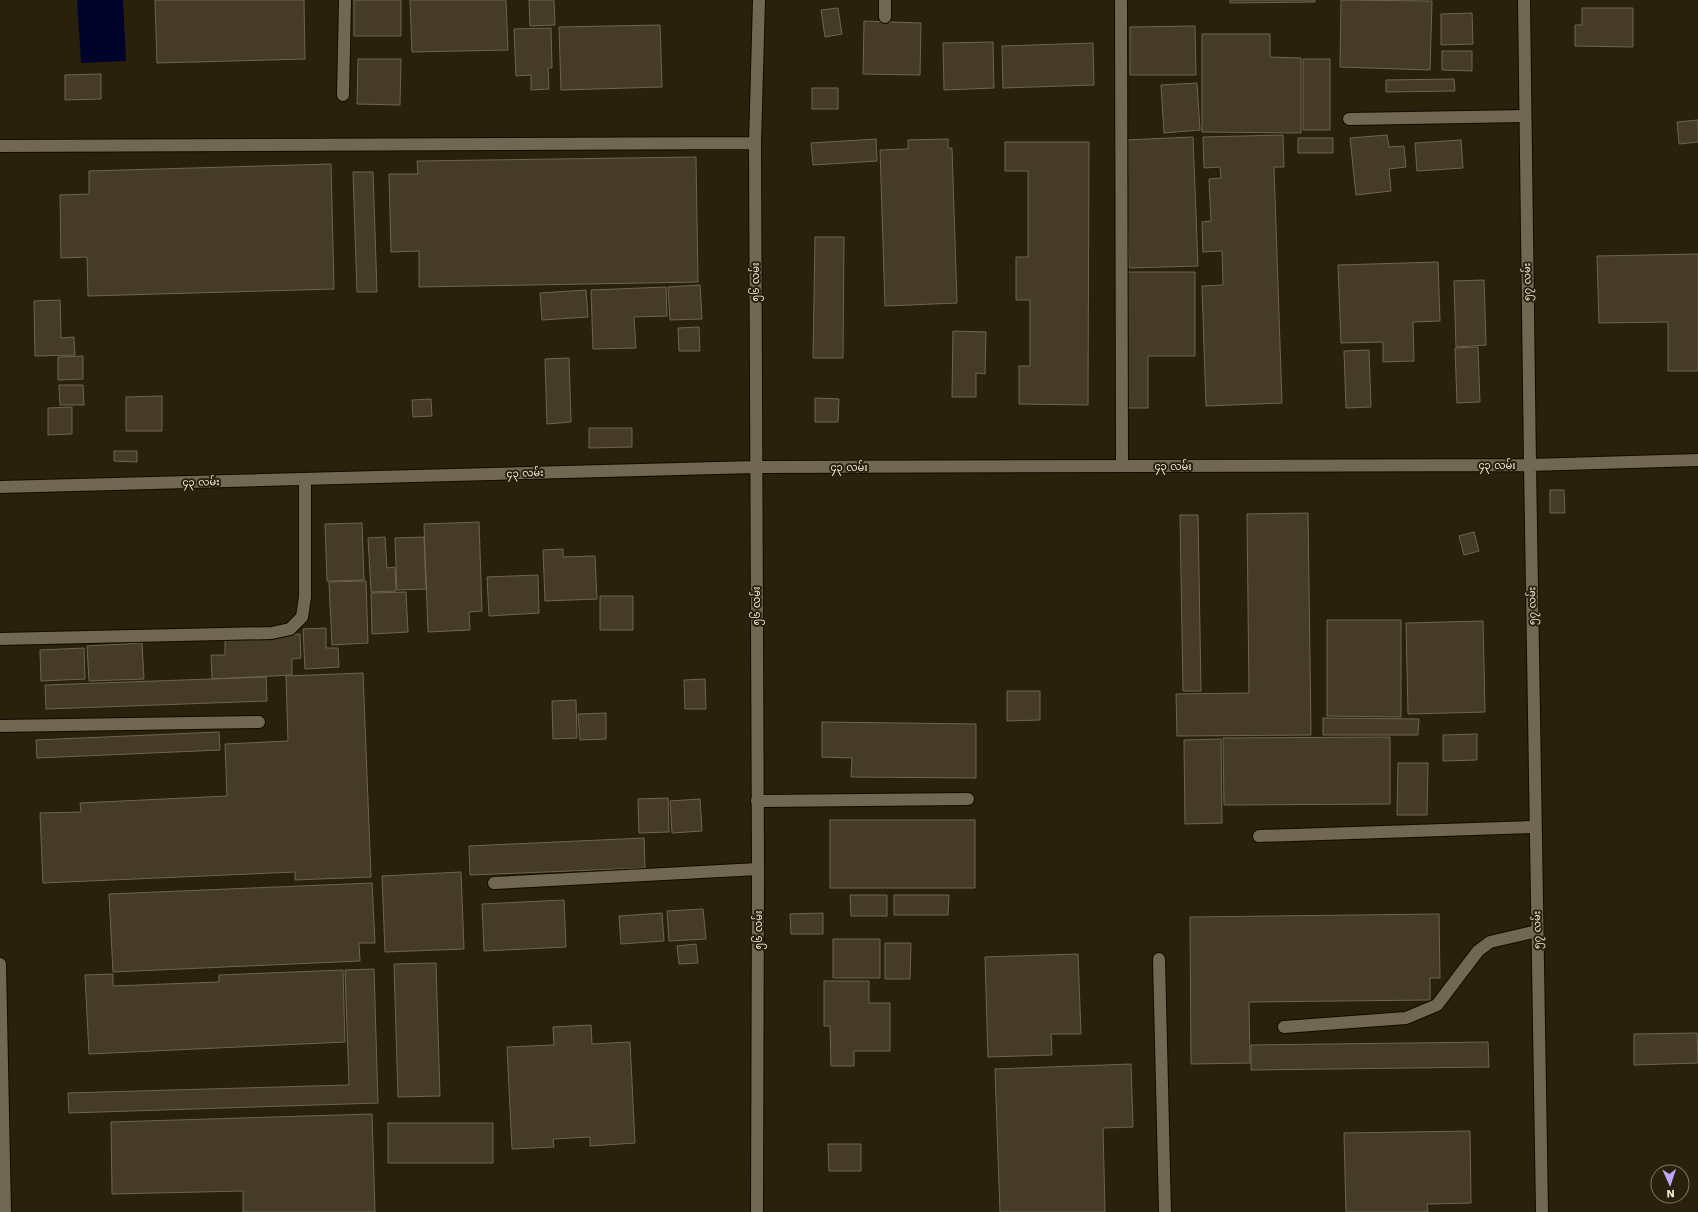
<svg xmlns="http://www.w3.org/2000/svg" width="1698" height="1212" font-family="'Work Sans','Noto Sans Myanmar',sans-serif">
<rect width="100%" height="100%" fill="#2a210d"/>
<path fill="#00042a" d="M 77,0 L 123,0 L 126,61 L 81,63 Z"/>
<path fill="#453b27" stroke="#6f644e" d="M 155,0 L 304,0 L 305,59 L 157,63 Z
M 354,0 L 401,0 L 401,36 L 354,36 Z
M 410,0 L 506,0 L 508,50 L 412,52 Z
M 529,0 L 554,0 L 555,25 L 530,26 Z
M 1230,0 L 1315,0 L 1315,2 L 1230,3 Z
M 1341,0 L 1432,1 L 1430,70 L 1340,67 Z
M 838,8 L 842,34 L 825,37 L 821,10 Z
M 1582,8 L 1633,8 L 1633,47 L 1575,46 L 1575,25 L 1582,25 Z
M 1472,13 L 1473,44 L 1441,45 L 1441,14 Z
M 864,21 L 921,23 L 920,75 L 863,74 Z
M 660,25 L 662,87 L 561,90 L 559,27 Z
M 1195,26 L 1196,75 L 1130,75 L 1130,27 Z
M 551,28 L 552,68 L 548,68 L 549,89 L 531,90 L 531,75 L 516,76 L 514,29 Z
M 1202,34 L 1270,34 L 1270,57 L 1301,58 L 1301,133 L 1202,132 Z
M 993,42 L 994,88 L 944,90 L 943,43 Z
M 1093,43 L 1094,85 L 1003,88 L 1002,46 Z
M 1442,51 L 1472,51 L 1472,71 L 1442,70 Z
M 358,59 L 401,59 L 400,105 L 357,104 Z
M 1303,59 L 1330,59 L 1330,130 L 1303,130 Z
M 101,74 L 101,99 L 65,100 L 65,75 Z
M 1454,79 L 1455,91 L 1386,92 L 1386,80 Z
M 1197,83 L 1200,130 L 1164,133 L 1161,85 Z
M 812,88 L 838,88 L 838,109 L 812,109 Z
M 1698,120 L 1698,142 L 1679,144 L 1677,122 Z
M 1283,135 L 1284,167 L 1274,167 L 1282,403 L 1206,406 L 1202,286 L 1223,285 L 1222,251 L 1203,252 L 1202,222 L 1211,221 L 1209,179 L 1221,178 L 1220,167 L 1204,168 L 1203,137 Z
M 1387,135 L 1389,147 L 1404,146 L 1406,167 L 1389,169 L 1391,191 L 1356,195 L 1350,138 Z
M 1193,137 L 1198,266 L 1129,268 L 1125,140 Z
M 1298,138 L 1333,138 L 1333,153 L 1298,153 Z
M 876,139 L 877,161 L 813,165 L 811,143 Z
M 948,139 L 948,148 L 952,148 L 957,303 L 885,306 L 880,150 L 908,149 L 908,140 Z
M 1461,140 L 1463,168 L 1417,171 L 1415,143 Z
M 1005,142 L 1089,142 L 1088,405 L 1019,404 L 1019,366 L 1030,366 L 1030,300 L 1016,300 L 1016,257 L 1028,257 L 1028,171 L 1005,171 Z
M 696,157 L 698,282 L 419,287 L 419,251 L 391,252 L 389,174 L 418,174 L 417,161 Z
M 331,164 L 334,289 L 88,296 L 87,257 L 61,258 L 60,195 L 89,194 L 89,171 Z
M 353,172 L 373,172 L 377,292 L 357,292 Z
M 815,237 L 844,237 L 843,358 L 813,358 Z
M 1698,254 L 1698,371 L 1668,371 L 1668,322 L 1599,323 L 1597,256 Z
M 1438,262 L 1440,321 L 1413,322 L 1414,361 L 1383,362 L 1383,342 L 1341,343 L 1338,265 Z
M 1125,272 L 1195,272 L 1195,356 L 1148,356 L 1148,408 L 1125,408 Z
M 1484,280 L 1486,345 L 1456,347 L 1454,281 Z
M 700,285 L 702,319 L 670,320 L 668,287 Z
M 666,287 L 667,316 L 634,317 L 636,348 L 593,349 L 591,290 Z
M 586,290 L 588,317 L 542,320 L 540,293 Z
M 60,300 L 61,338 L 74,337 L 75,355 L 35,356 L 34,301 Z
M 699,327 L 700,351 L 679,351 L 678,328 Z
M 953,331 L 986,332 L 985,374 L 976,373 L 976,397 L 952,397 Z
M 1478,347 L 1480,402 L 1457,403 L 1455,348 Z
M 1369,350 L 1371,407 L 1346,408 L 1344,351 Z
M 83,356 L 83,379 L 58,380 L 58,357 Z
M 569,358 L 571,422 L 547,424 L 545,359 Z
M 59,385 L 83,385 L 84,405 L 60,405 Z
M 162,396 L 162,431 L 126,431 L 126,397 Z
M 815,398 L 839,399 L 838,422 L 815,422 Z
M 431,399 L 432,416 L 413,417 L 412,400 Z
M 72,407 L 72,434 L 48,435 L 48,408 Z
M 589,428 L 632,428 L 632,447 L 589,448 Z
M 114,451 L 137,451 L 137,462 L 114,461 Z
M 1550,490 L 1564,490 L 1565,513 L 1550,513 Z
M 1308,513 L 1311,735 L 1177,736 L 1176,694 L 1249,693 L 1247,514 Z
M 1180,515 L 1198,515 L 1201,691 L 1183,691 Z
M 479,522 L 482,611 L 469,612 L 470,630 L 428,632 L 424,524 Z
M 362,523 L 364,580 L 327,581 L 325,524 Z
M 1474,532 L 1479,551 L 1464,555 L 1459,536 Z
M 385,537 L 387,568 L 395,567 L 396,591 L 371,592 L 368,538 Z
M 424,537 L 426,589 L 397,590 L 395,538 Z
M 563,549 L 563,557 L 595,556 L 597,599 L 545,601 L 543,550 Z
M 538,575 L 539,613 L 489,616 L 487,577 Z
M 366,581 L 368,643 L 332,645 L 329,582 Z
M 406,592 L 408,632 L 372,634 L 371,593 Z
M 600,596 L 633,596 L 633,630 L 600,630 Z
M 1327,620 L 1401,620 L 1401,717 L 1327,716 Z
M 1483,621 L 1485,712 L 1408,714 L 1406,623 Z
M 326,628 L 326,648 L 338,648 L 339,667 L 305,669 L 303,629 Z
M 300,634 L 301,658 L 292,659 L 292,675 L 212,679 L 211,655 L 225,655 L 225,636 Z
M 142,643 L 144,679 L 89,681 L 87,646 Z
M 84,648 L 85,679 L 41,681 L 40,650 Z
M 363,673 L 371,877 L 295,880 L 295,872 L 43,883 L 40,813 L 81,812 L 80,803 L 227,796 L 225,744 L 288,741 L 286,676 Z
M 266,677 L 267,701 L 46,709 L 45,685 Z
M 705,679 L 706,709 L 685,709 L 684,680 Z
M 1007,691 L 1040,691 L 1040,720 L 1007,721 Z
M 576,700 L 577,738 L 553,739 L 552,701 Z
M 606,713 L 606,739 L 580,740 L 578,714 Z
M 1323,718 L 1419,719 L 1418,735 L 1323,735 Z
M 822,722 L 976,724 L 976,778 L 851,777 L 852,758 L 822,757 Z
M 219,732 L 220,750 L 37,758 L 36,740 Z
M 1477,734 L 1477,760 L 1443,761 L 1443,735 Z
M 1390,737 L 1390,804 L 1224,805 L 1223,738 Z
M 1221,739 L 1222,823 L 1185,824 L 1184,740 Z
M 1398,763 L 1428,763 L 1427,815 L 1397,815 Z
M 668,798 L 669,832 L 639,833 L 638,799 Z
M 700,799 L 702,831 L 672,833 L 670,801 Z
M 830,820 L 975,820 L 975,888 L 830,888 Z
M 644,838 L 645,868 L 470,875 L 469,846 Z
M 461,872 L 464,949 L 385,952 L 382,876 Z
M 372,883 L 375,943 L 359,943 L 360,961 L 113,972 L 109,894 Z
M 850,895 L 887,895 L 887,916 L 851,916 Z
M 894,895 L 949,895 L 948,915 L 894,915 Z
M 564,900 L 566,947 L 484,951 L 482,904 Z
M 703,909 L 706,939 L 669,941 L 667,911 Z
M 662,913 L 664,941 L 621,944 L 619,916 Z
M 823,913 L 823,934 L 791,934 L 790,914 Z
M 1439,914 L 1440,978 L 1430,978 L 1430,1000 L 1249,1002 L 1250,1063 L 1191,1064 L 1190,917 Z
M 833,939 L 880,939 L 880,978 L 833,978 Z
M 885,943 L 911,943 L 910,979 L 885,979 Z
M 696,944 L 698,963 L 679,964 L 677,946 Z
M 1078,954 L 1081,1034 L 1051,1034 L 1052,1055 L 988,1057 L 985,957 Z
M 436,963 L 440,1096 L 398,1097 L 394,964 Z
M 374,969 L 378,1103 L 69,1113 L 68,1093 L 349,1085 L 345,970 Z
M 343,970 L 345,1042 L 89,1054 L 85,975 L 113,974 L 113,986 L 219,982 L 219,975 Z
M 824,981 L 869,981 L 869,1003 L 890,1003 L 890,1051 L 854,1051 L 854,1066 L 831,1066 L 830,1026 L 824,1026 Z
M 591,1025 L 592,1044 L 630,1042 L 635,1143 L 590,1146 L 590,1137 L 553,1139 L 554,1147 L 512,1149 L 507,1047 L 554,1045 L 553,1027 Z
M 1697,1033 L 1698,1063 L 1634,1065 L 1634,1034 Z
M 1488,1042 L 1489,1067 L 1251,1070 L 1251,1045 Z
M 1131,1064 L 1133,1127 L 1103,1128 L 1105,1212 L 1000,1212 L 995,1069 Z
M 372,1114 L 375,1212 L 243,1212 L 243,1191 L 112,1194 L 111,1122 Z
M 388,1123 L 493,1123 L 493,1163 L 388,1163 Z
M 1470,1131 L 1471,1203 L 1427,1204 L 1428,1212 L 1346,1212 L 1344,1133 Z
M 828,1144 L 861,1144 L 861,1171 L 829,1171 Z"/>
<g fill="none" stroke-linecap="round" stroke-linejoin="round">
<g stroke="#120a00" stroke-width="14">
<path id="lane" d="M 1121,0 L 1122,466
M 885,17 L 885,0
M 343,95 L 345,0
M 1349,119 L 1525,116
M 0,639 L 272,633 L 290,629 L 302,617 L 305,597 L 305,479
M 0,726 L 259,722
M 757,801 L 968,799
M 1259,836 L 1535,827
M 494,883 L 758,869
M 1159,959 L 1165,1212
M 1284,1027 L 1406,1018 L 1437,1005 L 1478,951 L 1490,942 L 1537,931"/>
</g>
<g stroke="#120a00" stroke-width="14">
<path id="street" d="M 1524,0 L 1530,465 L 1542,1212
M 0,146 L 755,143
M 0,487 L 755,467 L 1530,465 L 1698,460
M 757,1212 L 758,869 L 755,143 L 759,0"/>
</g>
<g stroke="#120a00" stroke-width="14">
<path id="secondary" d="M 0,964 L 5,1212"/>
</g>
<use href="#lane" stroke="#726752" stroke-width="12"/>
<use href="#street" stroke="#726752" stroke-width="12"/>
<use href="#secondary" stroke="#726752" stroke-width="12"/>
</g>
<g text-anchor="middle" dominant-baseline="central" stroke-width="4" stroke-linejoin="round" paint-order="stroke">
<g font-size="10" fill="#f4eee1" stroke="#2a210d">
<text transform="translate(755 282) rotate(-90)">၅၆ လမ်း</text>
<text transform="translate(1527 282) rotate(-91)">၅၇ လမ်း</text>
<text x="1497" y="465">၄၃ လမ်း</text>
<text x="1173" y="466">၄၃ လမ်း</text>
<text x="849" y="467">၄၃ လမ်း</text>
<text transform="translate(525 473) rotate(-2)">၄၃ လမ်း</text>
<text transform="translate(201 482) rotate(-1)">၄၃ လမ်း</text>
<text transform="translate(756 606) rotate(-90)">၅၆ လမ်း</text>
<text transform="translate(1532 606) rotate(-91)">၅၇ လမ်း</text>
<text transform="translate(758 930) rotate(-90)">၅၆ လမ်း</text>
<text transform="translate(1537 930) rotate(-91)">၅၇ လမ်း</text>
</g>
</g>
<g transform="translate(1670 1184) rotate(177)"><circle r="19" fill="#2a210d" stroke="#7b7362"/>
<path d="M0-3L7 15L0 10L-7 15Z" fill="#bda9f5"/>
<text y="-6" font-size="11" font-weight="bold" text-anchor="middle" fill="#f4eee1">N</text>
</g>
</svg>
